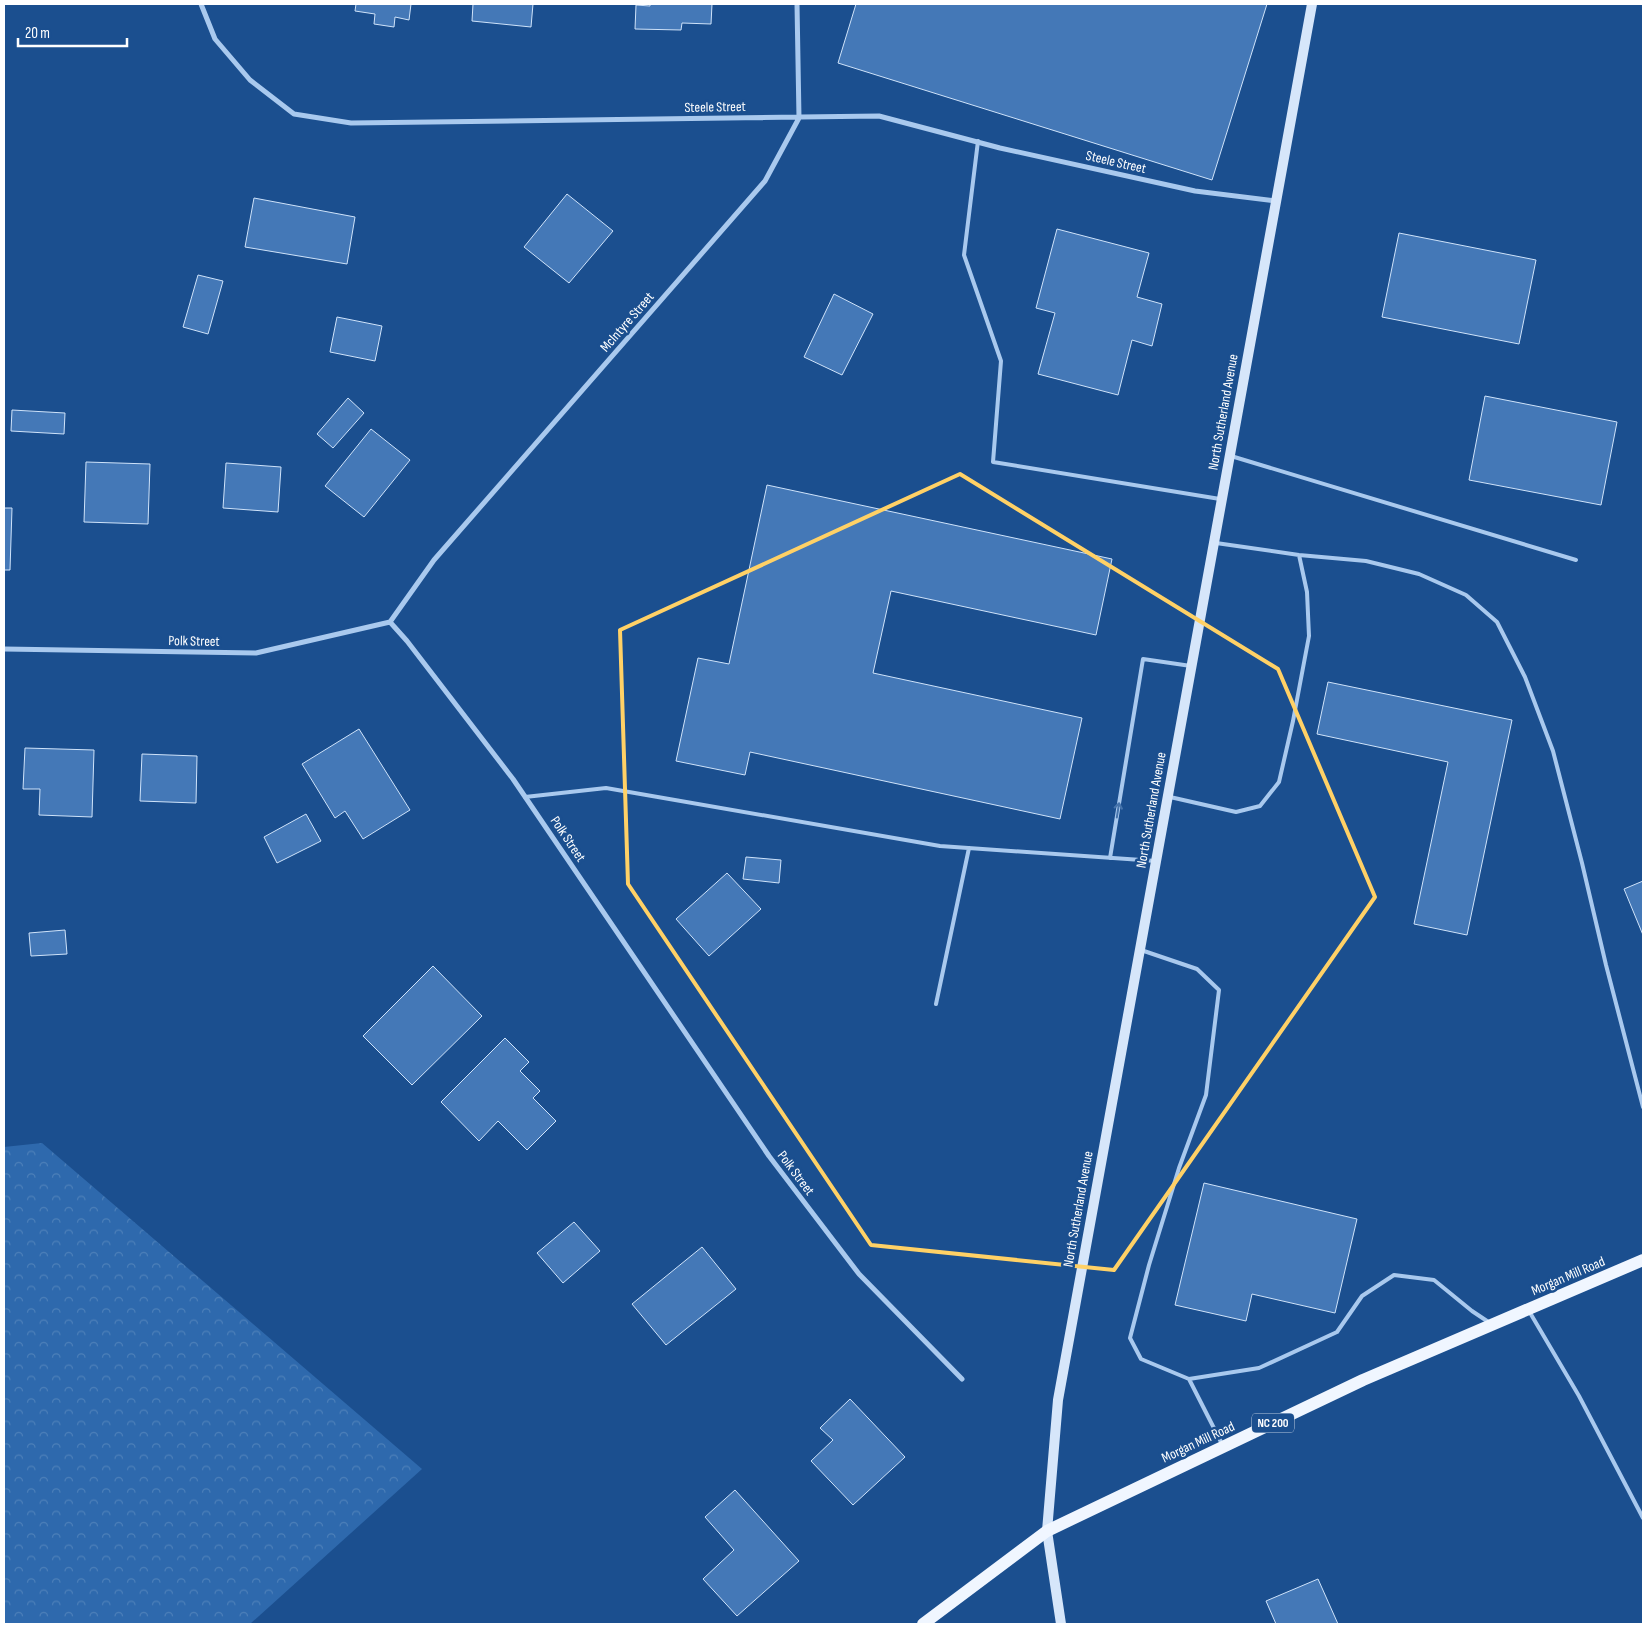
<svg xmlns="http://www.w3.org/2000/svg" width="1647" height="1628" font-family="'Sofia Sans Condensed',sans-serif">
<defs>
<pattern id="forest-crowns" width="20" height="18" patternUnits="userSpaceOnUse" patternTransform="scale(1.25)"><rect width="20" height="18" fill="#2e69ad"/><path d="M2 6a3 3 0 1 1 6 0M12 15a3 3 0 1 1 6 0" fill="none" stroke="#4d80b9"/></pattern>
</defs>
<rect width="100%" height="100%" fill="#1b4f8f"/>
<path fill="url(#forest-crowns)" d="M 42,1143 L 422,1469 L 250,1624 L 4,1624 L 4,1147 Z"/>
<path fill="#4478b7" stroke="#cfe3fa" d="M 356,4 L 411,4 L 409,20 L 395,17 L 394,27 L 374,24 L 375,14 L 355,11 Z
M 473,4 L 533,4 L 531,27 L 472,21 Z
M 650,4 L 712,4 L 711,24 L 682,23 L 681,30 L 635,29 L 636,5 L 650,6 Z
M 856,4 L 1267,4 L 1212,180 L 838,63 Z
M 567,194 L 613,231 L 569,283 L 524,247 Z
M 254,198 L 355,217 L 347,264 L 245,247 Z
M 1057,229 L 1149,253 L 1137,297 L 1162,304 L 1152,346 L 1132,340 L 1118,395 L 1038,374 L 1055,313 L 1036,308 Z
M 1399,233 L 1536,260 L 1519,344 L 1382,317 Z
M 198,275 L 223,281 L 208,334 L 183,327 Z
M 834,294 L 873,314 L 842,375 L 804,357 Z
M 337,317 L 382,326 L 375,361 L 330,352 Z
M 1485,396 L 1617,422 L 1601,505 L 1469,480 Z
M 348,398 L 364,413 L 333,448 L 317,434 Z
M 12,410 L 65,413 L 64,434 L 11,431 Z
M 371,429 L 410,460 L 364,517 L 325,486 Z
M 86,462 L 150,464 L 148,524 L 84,522 Z
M 226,463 L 281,467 L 278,512 L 223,508 Z
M 767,485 L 1112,559 L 1096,635 L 891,591 L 873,673 L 1082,718 L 1060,819 L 750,752 L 745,775 L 676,761 L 698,658 L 729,664 Z
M 4,508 L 12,508 L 10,570 L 4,570 Z
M 1328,682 L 1512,720 L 1467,935 L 1414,924 L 1448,762 L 1317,734 Z
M 359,729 L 410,810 L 363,839 L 345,811 L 335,818 L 302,764 Z
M 25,748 L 94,750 L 92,817 L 39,815 L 40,789 L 23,789 Z
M 142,754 L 197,756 L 196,803 L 140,801 Z
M 306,814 L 321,841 L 277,863 L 264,837 Z
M 746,857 L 781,860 L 779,883 L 743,879 Z
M 727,873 L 761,909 L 709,956 L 676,919 Z
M 1643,881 L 1643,935 L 1624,889 Z
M 65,930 L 67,954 L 31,956 L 29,933 Z
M 433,966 L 482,1016 L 412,1085 L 363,1036 Z
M 505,1038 L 529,1062 L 520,1071 L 540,1091 L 533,1098 L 556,1121 L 527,1150 L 498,1121 L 479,1141 L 441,1102 Z
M 1204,1183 L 1357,1219 L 1335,1313 L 1252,1294 L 1246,1321 L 1175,1305 Z
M 574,1222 L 600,1251 L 563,1283 L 537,1253 Z
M 702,1247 L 736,1289 L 666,1345 L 632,1304 Z
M 850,1399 L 905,1457 L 853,1505 L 811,1461 L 833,1440 L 820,1428 Z
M 735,1490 L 799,1561 L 737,1616 L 703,1579 L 734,1550 L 705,1517 Z
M 1318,1579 L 1338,1624 L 1274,1624 L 1276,1624 L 1266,1601 Z"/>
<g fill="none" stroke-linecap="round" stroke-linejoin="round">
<path stroke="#a9c9ee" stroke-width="4" d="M 978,141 L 964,255 L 1001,361 L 993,462 L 1220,499
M 1231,456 L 1576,560
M 1216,543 L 1299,555 L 1366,561 L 1419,574 L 1466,595 L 1497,622 L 1525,677 L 1553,751 L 1582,863 L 1606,965 L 1643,1107
M 525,797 L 606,788 L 940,846 L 1156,861
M 1170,797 L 1236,812 L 1260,806 L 1279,782 L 1293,721 L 1309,636 L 1307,592 L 1299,555
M 1110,858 L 1143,659 L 1191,666
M 1141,950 L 1197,969 L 1219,990 L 1206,1095 L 1179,1168 L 1149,1265 L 1130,1338 L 1141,1359 L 1189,1379 L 1259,1368 L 1337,1332 L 1362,1296 L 1394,1275 L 1434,1280 L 1472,1311 L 1490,1323
M 936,1004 L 969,848
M 1529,1311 L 1579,1396 L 1643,1518
M 1189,1379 L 1222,1444"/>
<path stroke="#a9c9ee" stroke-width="5" d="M 201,4 L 215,39 L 250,80 L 294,114 L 351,123 L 879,116 L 1000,148 L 1195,191 L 1276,201
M 390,622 L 434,560 L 765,181 L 799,118 L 797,4
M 4,649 L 256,653 L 390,622 L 407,641 L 513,779 L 769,1156 L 859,1274 L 962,1379"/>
<path stroke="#d6e6fa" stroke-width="10" d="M 1061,1624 L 1047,1531 L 1058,1400 L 1312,4"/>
<path stroke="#f0f6ff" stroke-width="12" d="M 923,1624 L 1047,1531 L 1363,1380 L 1643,1260"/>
</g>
<defs><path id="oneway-shaft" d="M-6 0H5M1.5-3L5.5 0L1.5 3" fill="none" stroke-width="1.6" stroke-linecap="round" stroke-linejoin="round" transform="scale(1.25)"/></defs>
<use stroke="#4674ac" href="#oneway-shaft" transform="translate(1118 810) rotate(-81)"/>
<path fill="none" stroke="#ffd166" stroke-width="4" stroke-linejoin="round" d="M 960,474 L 1278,669 L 1375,897 L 1114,1270 L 871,1245 L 628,884 L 620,630 Z"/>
<g text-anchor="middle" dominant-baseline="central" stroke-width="5" stroke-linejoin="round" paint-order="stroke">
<rect fill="#1b4f8f" stroke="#bbcadd" stroke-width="1" x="1252" y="1413.5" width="42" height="19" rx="4"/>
<g font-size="12" font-weight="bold" fill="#fff">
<text x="1273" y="1423">NC 200</text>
</g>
<g font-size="14" fill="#fff" stroke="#1b4f8f">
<text transform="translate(715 107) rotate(-1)">Steele Street</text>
<text transform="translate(1116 162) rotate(13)">Steele Street</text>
<text transform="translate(627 322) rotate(-49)">McIntyre Street</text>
<text transform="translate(1223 412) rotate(-80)">North Sutherland Avenue</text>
<text transform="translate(194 641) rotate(1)">Polk Street</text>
<text transform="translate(1151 810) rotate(-80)">North Sutherland Avenue</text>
<text transform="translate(568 839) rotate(56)">Polk Street</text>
<text transform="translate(796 1173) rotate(53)">Polk Street</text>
<text transform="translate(1078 1209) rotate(-80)">North Sutherland Avenue</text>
<text transform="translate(1568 1276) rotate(-23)">Morgan Mill Road</text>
<text transform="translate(1198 1442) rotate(-25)">Morgan Mill Road</text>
</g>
</g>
<rect width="1647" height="1628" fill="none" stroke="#ffffff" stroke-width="10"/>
<path d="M18 38v8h109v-8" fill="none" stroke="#ffffff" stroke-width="2.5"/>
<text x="25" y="38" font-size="15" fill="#ffffff" stroke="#1b4f8f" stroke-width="4" paint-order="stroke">20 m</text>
</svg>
